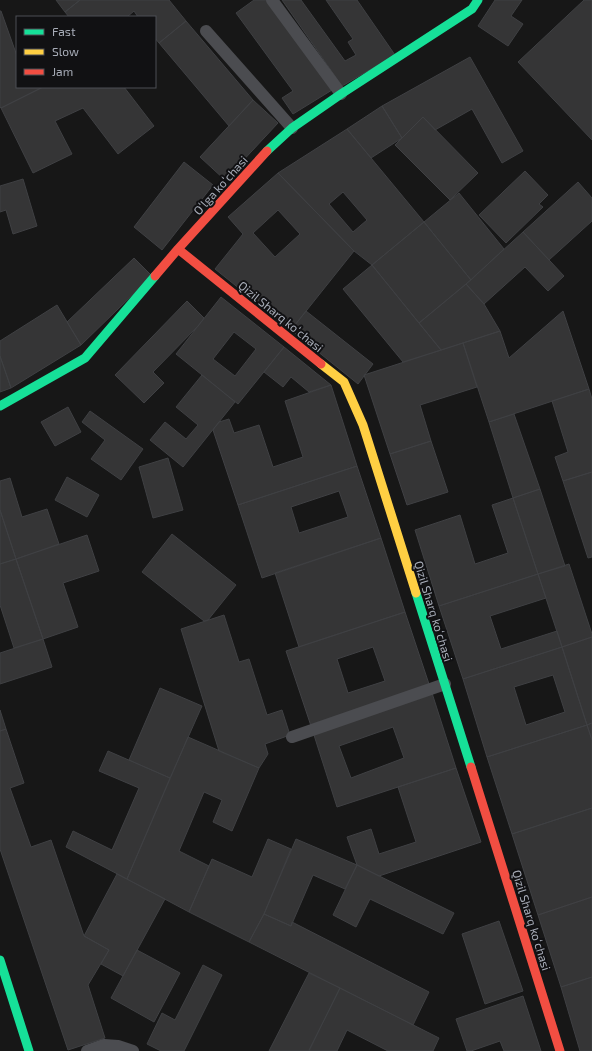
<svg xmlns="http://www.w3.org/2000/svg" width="592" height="1051" font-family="'Exo 2',sans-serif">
<rect width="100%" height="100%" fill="#171717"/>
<path fill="#353536" stroke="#3f4043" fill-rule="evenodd" d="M 56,0 L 80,0 L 65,12 Z
M 80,0 L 169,0 L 186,21 L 159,43 L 155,38 L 155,17 L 138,17 L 134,11 L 127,17 L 69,17 L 65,12 Z
M 254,0 L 267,0 L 332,90 L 293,114 L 282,98 L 293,91 L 236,13 Z
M 282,0 L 301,0 L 345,61 L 356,55 L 348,42 L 353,39 L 326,0 L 357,0 L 395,55 L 342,86 Z
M 495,0 L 522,0 L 511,16 L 523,24 L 508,46 L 478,26 Z
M 584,0 L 592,0 L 592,140 L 518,62 Z
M 0,11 L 1,11 L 17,56 L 17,87 L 43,87 L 1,108 L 0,107 Z
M 186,21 L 253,100 L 229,126 L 159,43 Z
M 470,57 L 523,151 L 502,163 L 472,109 L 435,130 L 423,117 L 402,138 L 382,106 Z
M 43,87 L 124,87 L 154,126 L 118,154 L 83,108 L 55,121 L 72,154 L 33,173 L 1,108 Z
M 253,100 L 278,123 L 225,180 L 200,157 Z
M 382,106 L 402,138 L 371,158 L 347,129 Z
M 423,117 L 478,173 L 450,200 L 395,145 Z
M 347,129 L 424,222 L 372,265 L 354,251 L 278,173 ZM 343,192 L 367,220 L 353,232 L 329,204 Z
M 184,162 L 213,185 L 162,250 L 134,227 Z
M 525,171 L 548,195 L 539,204 L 543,207 L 506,243 L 479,215 Z
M 278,173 L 354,251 L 291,330 L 215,269 L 243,234 L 228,217 ZM 278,210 L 300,234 L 275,257 L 253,233 Z
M 23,179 L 37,226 L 13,234 L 6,210 L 0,212 L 0,186 Z
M 578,182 L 592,198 L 592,221 L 549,260 L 523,232 Z
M 459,193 L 504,249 L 471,280 L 424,222 Z
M 424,222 L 471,280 L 419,323 L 372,265 Z
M 523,232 L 564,276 L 548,291 L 525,267 L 484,304 L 466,284 Z
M 134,258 L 152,276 L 81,345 L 67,322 Z
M 372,265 L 419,323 L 441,350 L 403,362 L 343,289 Z
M 466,284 L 484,304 L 500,331 L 441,350 L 419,323 Z
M 221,297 L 284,347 L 238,404 L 176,354 ZM 234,332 L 256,349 L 235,376 L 213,359 Z
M 187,301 L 204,318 L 198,326 L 153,372 L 164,383 L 144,403 L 115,375 Z
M 57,305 L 81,345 L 11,388 L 0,356 L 0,341 Z
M 306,311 L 373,364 L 358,384 L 291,330 Z
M 563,311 L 589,389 L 489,422 L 463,343 L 500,331 L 509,358 Z
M 463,343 L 477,387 L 420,405 L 431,441 L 390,454 L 364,375 Z
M 284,347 L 331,385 L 309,392 L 291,377 L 283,387 L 264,372 Z
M 0,356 L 11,388 L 0,392 Z
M 202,375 L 235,402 L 183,467 L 150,440 L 165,422 L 186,439 L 198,425 L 176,407 Z
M 331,385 L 357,466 L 238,505 L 213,430 L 219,422 L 229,419 L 234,433 L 259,425 L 273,467 L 303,457 L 285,401 Z
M 589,389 L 592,399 L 592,472 L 563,481 L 555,457 L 568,452 L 552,401 Z
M 68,407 L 81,432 L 55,446 L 41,422 Z
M 90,411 L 143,449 L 121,480 L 91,459 L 105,440 L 82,422 Z
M 514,414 L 540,489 L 513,498 L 489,422 Z
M 431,441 L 448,492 L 407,505 L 390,454 Z
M 168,458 L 183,510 L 153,518 L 139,467 Z
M 357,466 L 381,538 L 262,578 L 238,505 ZM 339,491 L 348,517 L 299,533 L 291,507 Z
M 592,472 L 592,557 L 588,558 L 563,481 Z
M 67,477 L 99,495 L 87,517 L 55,500 Z
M 10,478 L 22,517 L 47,509 L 59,544 L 16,559 L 0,510 L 0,481 Z
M 540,489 L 565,566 L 538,574 L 513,498 Z
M 513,498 L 538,574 L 439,606 L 415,530 L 460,515 L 475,564 L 508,553 L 492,505 Z
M 0,510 L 16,559 L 0,564 Z
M 172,534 L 236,585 L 208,620 L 204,621 L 142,572 Z
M 87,535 L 99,571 L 63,583 L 78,627 L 43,639 L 16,559 Z
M 381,538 L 405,612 L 299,647 L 275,573 Z
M 16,559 L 43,639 L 14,648 L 0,605 L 0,564 Z
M 569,564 L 592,634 L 592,637 L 562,647 L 538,574 Z
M 538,574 L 546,598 L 490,616 L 501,649 L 557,631 L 562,647 L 463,679 L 439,606 Z
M 405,612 L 432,693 L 313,732 L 286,651 ZM 373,647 L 385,681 L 348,693 L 337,659 Z
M 224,615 L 239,662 L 249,659 L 267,715 L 282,710 L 290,735 L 265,744 L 268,754 L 259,768 L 219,751 L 181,629 Z
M 592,637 L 592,723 L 587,725 L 562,647 Z
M 43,639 L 52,667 L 0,684 L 0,653 Z
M 562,647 L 587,725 L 487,757 L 463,679 ZM 553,675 L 565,712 L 526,725 L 514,687 Z
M 160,688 L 202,706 L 170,778 L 129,760 Z
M 432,693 L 456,768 L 337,807 L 313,732 ZM 393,727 L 404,758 L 351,778 L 339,746 Z
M 0,710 L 6,729 L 0,731 Z
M 592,723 L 592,740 L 587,725 Z
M 587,725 L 592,740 L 592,808 L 512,834 L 487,757 Z
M 6,729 L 24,783 L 10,788 L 31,847 L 51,840 L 84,936 L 109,950 L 88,985 L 105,1038 L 68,1050 L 0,849 L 0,731 Z
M 188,737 L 259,768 L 232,831 L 213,822 L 222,800 L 204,792 L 179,851 L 209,866 L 189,912 L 127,879 Z
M 108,751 L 170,778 L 127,879 L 66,847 L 73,831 L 112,850 L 139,788 L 99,771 Z
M 456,768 L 481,842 L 379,876 L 357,865 L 347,837 L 371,829 L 379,854 L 416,842 L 398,787 Z
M 592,808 L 592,897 L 538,915 L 512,834 Z
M 268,839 L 291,849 L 264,914 L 249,942 L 189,912 L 212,859 L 252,877 Z
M 296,839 L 357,865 L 345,889 L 313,875 L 291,926 L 264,914 Z
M 357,865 L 454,913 L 443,934 L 370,899 L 356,927 L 333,915 Z
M 117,874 L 165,899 L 123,976 L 101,964 L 109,950 L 84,936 Z
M 592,897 L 592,977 L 561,987 L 538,915 Z
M 264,914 L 291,926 L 292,922 L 429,992 L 413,1025 L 249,942 Z
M 499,921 L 523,991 L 485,1004 L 462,934 Z
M 137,950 L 180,973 L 154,1022 L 111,998 Z
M 203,965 L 222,975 L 184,1051 L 161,1051 L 147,1044 L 162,1013 L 175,1020 Z
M 309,973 L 340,988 L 309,1051 L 269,1051 Z
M 592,977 L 592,1051 L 580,1051 L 561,987 Z
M 340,988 L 439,1038 L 433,1051 L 388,1051 L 347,1030 L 337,1051 L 311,1051 L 309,1050 Z
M 523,996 L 541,1051 L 504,1051 L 500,1041 L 471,1051 L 467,1051 L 456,1019 Z"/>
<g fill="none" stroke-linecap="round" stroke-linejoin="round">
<path stroke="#4b4c50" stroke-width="12" d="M 272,0 L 341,94
M 206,31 L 292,128
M 292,737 L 445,684
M 87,1051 L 104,1045 L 118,1046 L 133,1051"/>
<path stroke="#16e098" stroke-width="9" d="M 267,151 L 292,128 L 341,94 L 472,9 L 478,0
M 0,406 L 85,358 L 155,276
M 416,593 L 471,767
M 0,960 L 29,1051"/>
<path stroke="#ffcf43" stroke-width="9" d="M 321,364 L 344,382 L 363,425 L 416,593"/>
<path stroke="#f24e42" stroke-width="9" d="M 178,249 L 321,364
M 155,276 L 178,249 L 267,151
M 471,767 L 560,1051"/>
</g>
<g text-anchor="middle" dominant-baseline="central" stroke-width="4" stroke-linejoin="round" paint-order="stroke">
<g font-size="12" fill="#a8adb8" stroke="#111113">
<text transform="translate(220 185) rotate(-48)">Oʻlga koʻchasi</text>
<text transform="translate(281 316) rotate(39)">Qizil Sharq koʻchasi</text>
<text transform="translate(434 611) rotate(73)">Qizil Sharq koʻchasi</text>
<text transform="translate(532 920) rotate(73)">Qizil Sharq koʻchasi</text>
</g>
</g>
<rect x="16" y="16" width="140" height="72" fill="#111113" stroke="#4d4f55"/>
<rect x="24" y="29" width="20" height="6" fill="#16e098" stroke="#4d4f55"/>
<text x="52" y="36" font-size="12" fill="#a8adb8">Fast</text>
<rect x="24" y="49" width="20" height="6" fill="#ffcf43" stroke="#4d4f55"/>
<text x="52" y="56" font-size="12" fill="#a8adb8">Slow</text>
<rect x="24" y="69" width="20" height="6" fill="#f24e42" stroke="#4d4f55"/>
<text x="52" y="76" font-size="12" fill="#a8adb8">Jam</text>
</svg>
